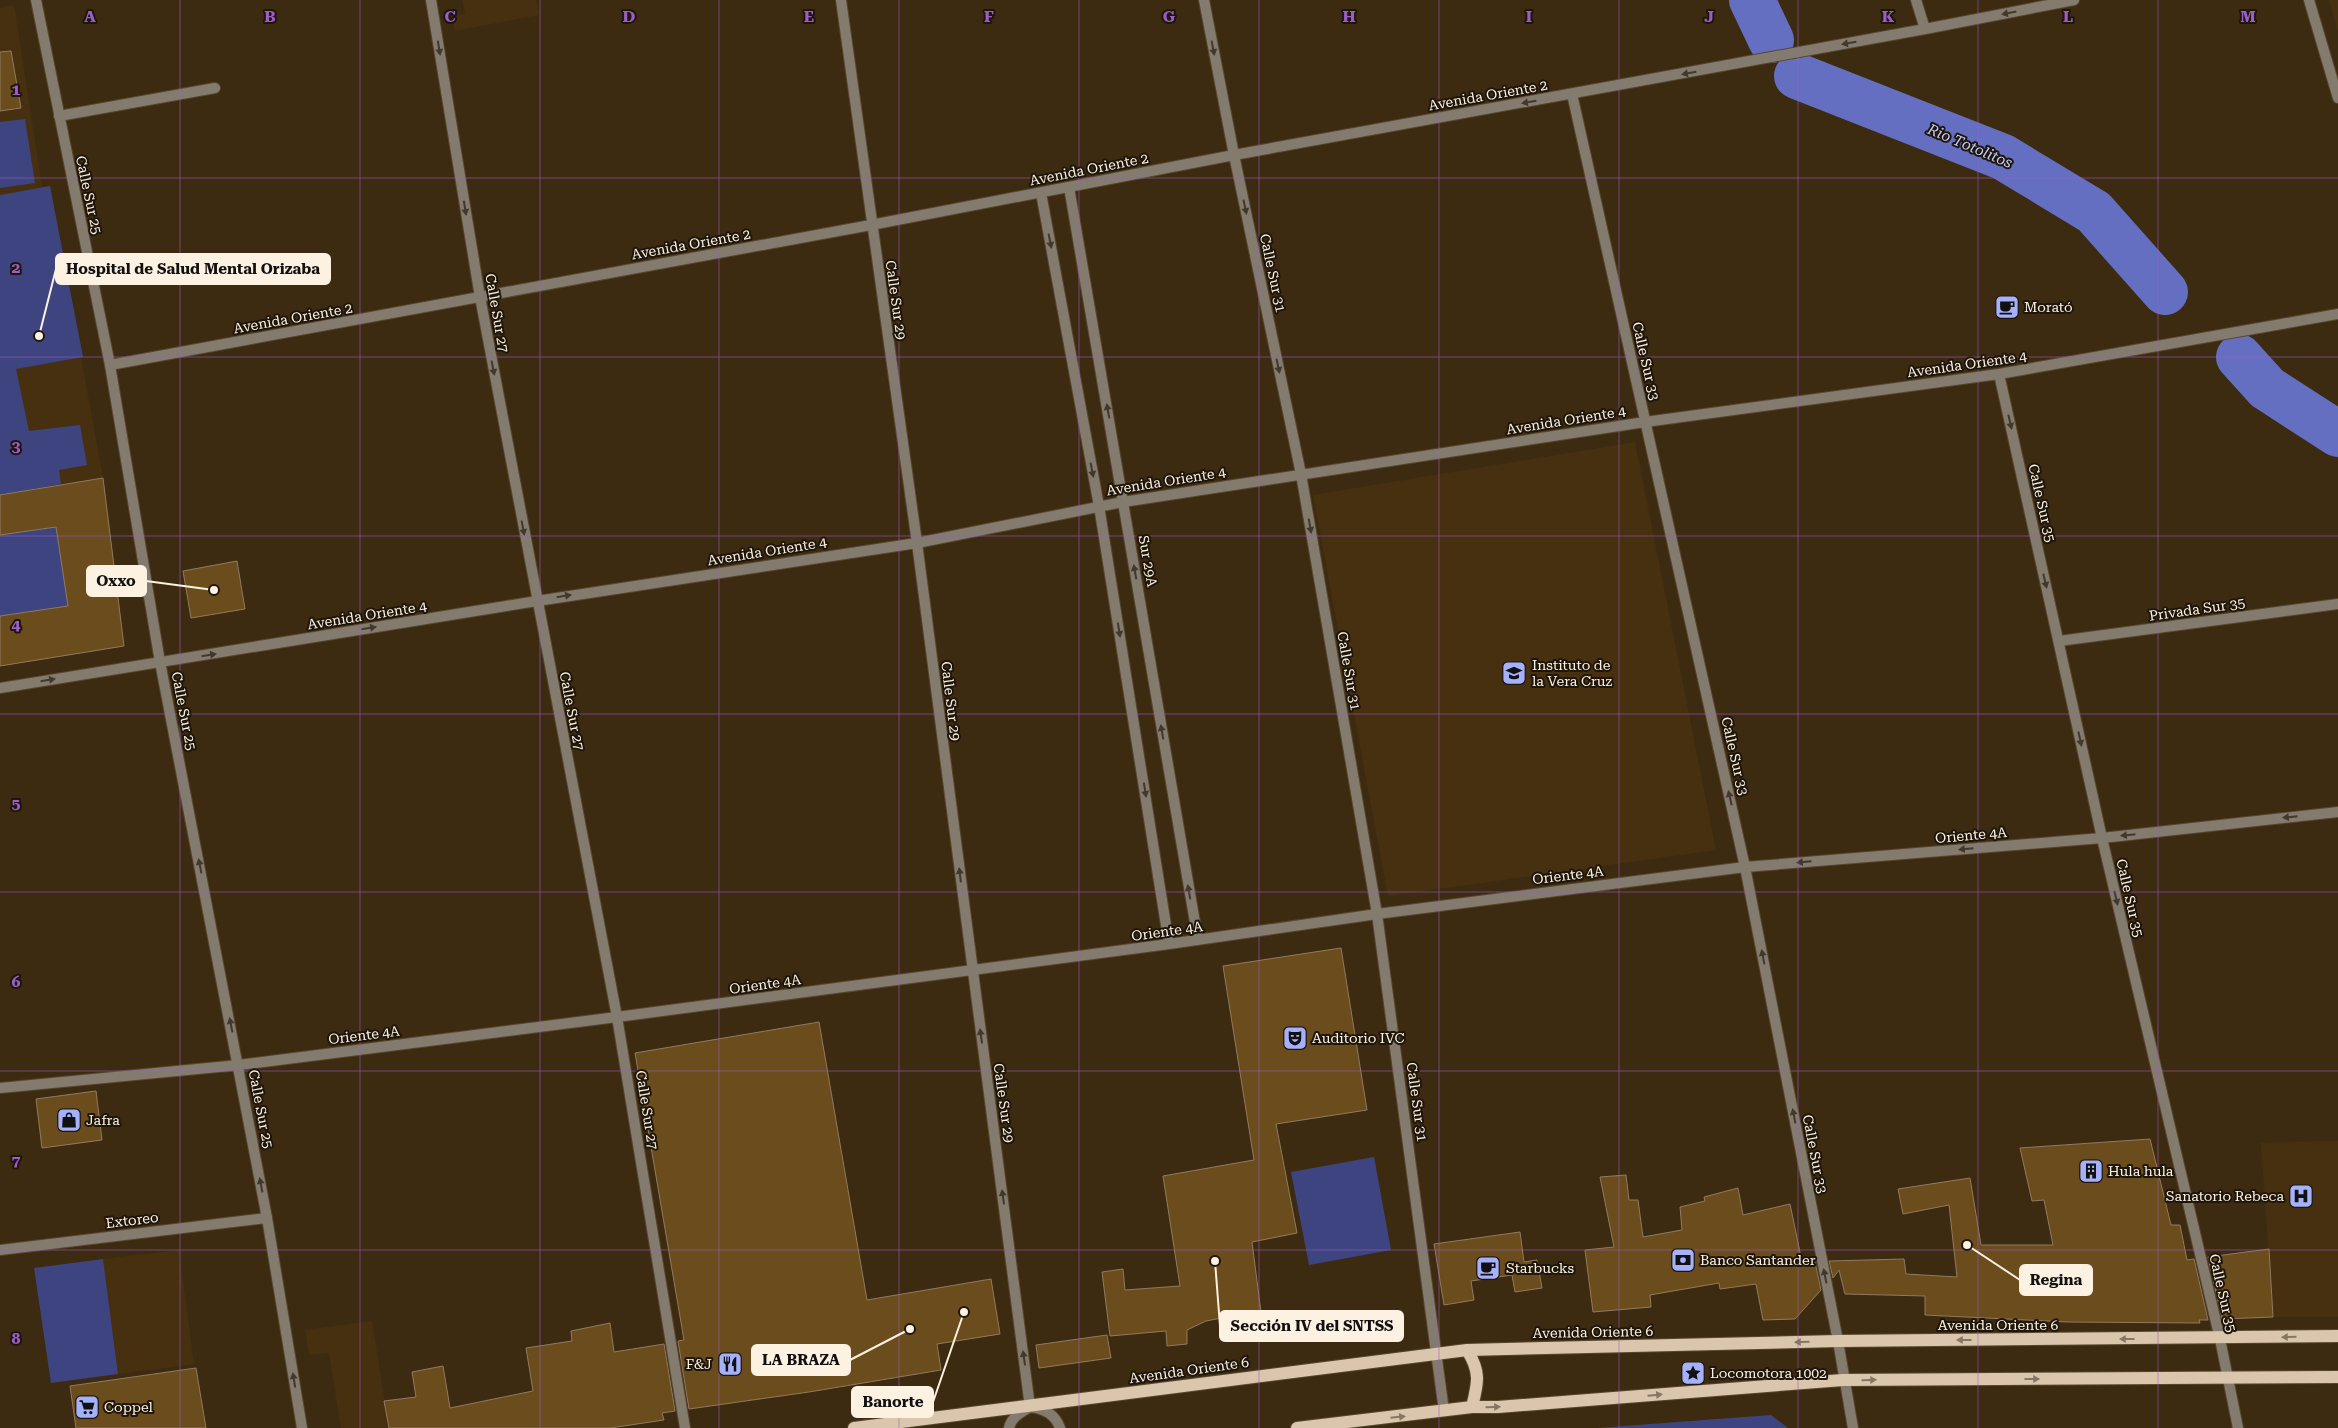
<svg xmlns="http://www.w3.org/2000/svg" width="2338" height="1428" font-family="'Roboto Serif',serif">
<rect width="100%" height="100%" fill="#3d2b11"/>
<path fill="#47300f" d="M 462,0 L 536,0 L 539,15 L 455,31 L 452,16 L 465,14 Z
M 2329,0 L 2338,0 L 2338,31 Z
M 14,5 L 42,187 L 50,186 L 103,478 L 0,495 L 0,8 Z
M 1635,442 L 1716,850 L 1388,896 L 1313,495 Z
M 2338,1141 L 2338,1317 L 2273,1317 L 2261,1143 Z
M 179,1250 L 194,1364 L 118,1374 L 103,1259 Z
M 372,1321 L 389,1428 L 341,1428 L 329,1353 L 309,1355 L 305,1330 Z"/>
<path fill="#3e447f" d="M 25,119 L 35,183 L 0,188 L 0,122 Z
M 50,186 L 83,357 L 16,369 L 29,431 L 80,425 L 87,465 L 59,470 L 61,484 L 0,495 L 0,195 Z
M 56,527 L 68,606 L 0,616 L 0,535 Z
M 1374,1157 L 1391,1250 L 1309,1265 L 1291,1172 Z
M 103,1259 L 118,1374 L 51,1383 L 34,1268 Z
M 1771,1415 L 1788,1428 L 1597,1428 Z"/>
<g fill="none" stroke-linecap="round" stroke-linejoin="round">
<path stroke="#656fc1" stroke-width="46" d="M 1752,0 L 1771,40
M 1797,76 L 2003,157 L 2094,212 L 2165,292
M 2239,357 L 2267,388 L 2338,434"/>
</g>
<path fill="#6b4c1c" stroke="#907b60" d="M 11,51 L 21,108 L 0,111 L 0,52 Z
M 103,478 L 124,646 L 0,666 L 0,616 L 68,606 L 56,527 L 0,535 L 0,495 Z
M 237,561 L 245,609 L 191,618 L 183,571 Z
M 1341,948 L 1367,1110 L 1276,1124 L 1297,1233 L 1252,1242 L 1262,1320 L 1227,1317 L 1206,1321 L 1187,1330 L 1187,1344 L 1167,1346 L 1166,1331 L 1110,1336 L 1102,1272 L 1123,1269 L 1125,1290 L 1180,1286 L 1163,1176 L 1254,1160 L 1223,966 Z
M 819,1022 L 867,1300 L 991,1279 L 1000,1334 L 937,1344 L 941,1370 L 809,1392 L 689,1409 L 678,1341 L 684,1340 L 635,1053 Z
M 96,1091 L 102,1140 L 42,1148 L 36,1099 Z
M 2150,1139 L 2171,1225 L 2180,1225 L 2187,1260 L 2194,1259 L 2208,1320 L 2199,1320 L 2200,1323 L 2068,1322 L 1925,1315 L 1925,1296 L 1845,1294 L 1839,1270 L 1833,1278 L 1829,1261 L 1904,1259 L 1906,1274 L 1957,1277 L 1949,1205 L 1903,1214 L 1898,1189 L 1970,1178 L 1981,1245 L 2053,1245 L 2044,1200 L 2032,1201 L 2020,1148 Z
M 1626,1175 L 1629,1200 L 1638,1200 L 1643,1237 L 1682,1230 L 1680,1207 L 1705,1201 L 1704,1197 L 1738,1188 L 1743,1215 L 1790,1204 L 1802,1262 L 1815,1262 L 1821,1290 L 1795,1319 L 1763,1320 L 1756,1284 L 1720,1289 L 1719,1283 L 1650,1295 L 1651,1307 L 1593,1312 L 1585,1250 L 1614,1247 L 1600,1177 Z
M 1520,1232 L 1524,1262 L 1537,1260 L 1542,1288 L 1515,1292 L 1512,1275 L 1471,1281 L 1474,1300 L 1444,1305 L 1434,1244 Z
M 2269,1249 L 2273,1317 L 2222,1319 L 2208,1257 Z
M 610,1323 L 614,1352 L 664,1344 L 675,1411 L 662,1413 L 664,1420 L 610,1428 L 389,1428 L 384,1401 L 416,1397 L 412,1372 L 443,1366 L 450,1408 L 533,1391 L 526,1348 L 572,1341 L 571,1331 Z
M 1107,1335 L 1111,1358 L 1039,1368 L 1036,1345 Z
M 196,1368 L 206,1428 L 76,1428 L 70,1386 Z"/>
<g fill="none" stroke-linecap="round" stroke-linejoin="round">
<g stroke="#58472e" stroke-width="12">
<path id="minor" d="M 841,0 L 917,543 L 1030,1407
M 1204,0 L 1234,155 L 1301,474 L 1377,914 L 1444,1411
M 1916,0 L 1925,29
M 2309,0 L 2338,98
M 1572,94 L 1745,867 L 1838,1341
M 59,116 L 215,88
M 1069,187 L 1198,940
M 1041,193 L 1099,506 L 1169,944
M 110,365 L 871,225 L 1234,155 L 1925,29 L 2074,0
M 1999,374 L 2102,838 L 2220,1339 L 2238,1428
M 2059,641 L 2338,604
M 0,688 L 537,601 L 917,543 L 1123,502 L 1645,422 L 1999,374 L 2338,314
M 0,1088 L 239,1065 L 617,1017 L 1169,944 L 1377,914 L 1745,867 L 2102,838 L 2338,812
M 0,1250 L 267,1218
M 1009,1428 C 1011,1417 1022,1412 1030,1407 C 1045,1409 1055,1414 1060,1428"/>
</g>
<g stroke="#58472e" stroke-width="12">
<path id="tertiary" d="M 36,0 L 110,365 L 160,662 L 267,1218 L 302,1428
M 431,0 L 480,297 L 617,1017 L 685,1428
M 1838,1341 L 1853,1428"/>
</g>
<g stroke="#58472e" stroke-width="14">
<path id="primary" d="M 1467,1350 C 1481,1372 1478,1383 1472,1407
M 854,1428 L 1467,1350 L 1838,1341 L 2338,1336
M 1297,1428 L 1472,1407 L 1498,1407 L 1843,1380 L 2338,1377"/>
</g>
<use href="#minor" stroke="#847b6f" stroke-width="10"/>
<use href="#tertiary" stroke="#847b6f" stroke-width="10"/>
<use href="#primary" stroke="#dac6ad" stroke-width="12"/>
</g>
<defs><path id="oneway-solid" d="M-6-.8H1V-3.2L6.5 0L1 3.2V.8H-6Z" transform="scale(1.25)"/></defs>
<g fill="#42392e">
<use href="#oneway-solid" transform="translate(2009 13) rotate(169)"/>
<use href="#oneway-solid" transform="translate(1849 43) rotate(170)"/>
<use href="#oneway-solid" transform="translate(439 48) rotate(81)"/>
<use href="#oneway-solid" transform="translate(1213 48) rotate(79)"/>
<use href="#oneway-solid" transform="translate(1689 73) rotate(170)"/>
<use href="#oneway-solid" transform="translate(1529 102) rotate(170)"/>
<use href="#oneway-solid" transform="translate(1245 207) rotate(78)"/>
<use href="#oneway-solid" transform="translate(465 208) rotate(81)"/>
<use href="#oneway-solid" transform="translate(1050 241) rotate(79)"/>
<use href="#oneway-solid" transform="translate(1278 366) rotate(78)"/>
<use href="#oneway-solid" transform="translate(493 368) rotate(79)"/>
<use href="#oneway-solid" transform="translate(1108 411) rotate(-100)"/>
<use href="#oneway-solid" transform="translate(2010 422) rotate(77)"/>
<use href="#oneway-solid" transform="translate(1092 470) rotate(79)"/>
<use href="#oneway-solid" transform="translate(1310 526) rotate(80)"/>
<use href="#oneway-solid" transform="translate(523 528) rotate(79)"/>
<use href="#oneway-solid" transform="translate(1135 572) rotate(-100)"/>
<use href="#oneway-solid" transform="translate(2045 581) rotate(77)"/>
<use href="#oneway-solid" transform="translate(564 596) rotate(-9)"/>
<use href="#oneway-solid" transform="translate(369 628) rotate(-9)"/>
<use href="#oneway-solid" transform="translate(1119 630) rotate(81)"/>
<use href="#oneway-solid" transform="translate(209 655) rotate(-9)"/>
<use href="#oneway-solid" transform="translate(48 680) rotate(-9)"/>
<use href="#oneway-solid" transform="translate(1162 732) rotate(-100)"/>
<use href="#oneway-solid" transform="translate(2080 739) rotate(78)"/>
<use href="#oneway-solid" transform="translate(1145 790) rotate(81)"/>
<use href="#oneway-solid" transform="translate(1730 798) rotate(-103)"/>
<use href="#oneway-solid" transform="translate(2290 817) rotate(174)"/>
<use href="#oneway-solid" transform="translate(2128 835) rotate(174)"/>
<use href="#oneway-solid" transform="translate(1966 849) rotate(175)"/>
<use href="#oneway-solid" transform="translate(1804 862) rotate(175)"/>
<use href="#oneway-solid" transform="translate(200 866) rotate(-101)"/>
<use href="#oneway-solid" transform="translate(960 875) rotate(-97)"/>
<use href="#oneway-solid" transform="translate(1189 892) rotate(-100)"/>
<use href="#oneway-solid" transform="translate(2116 898) rotate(77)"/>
<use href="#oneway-solid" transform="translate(1763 957) rotate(-101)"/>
<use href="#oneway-solid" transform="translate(231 1025) rotate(-101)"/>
<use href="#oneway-solid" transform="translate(981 1036) rotate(-98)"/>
<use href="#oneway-solid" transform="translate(1794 1116) rotate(-101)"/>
<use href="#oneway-solid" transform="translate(261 1185) rotate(-101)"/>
<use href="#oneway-solid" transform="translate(1003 1197) rotate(-98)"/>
<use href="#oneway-solid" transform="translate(1825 1276) rotate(-101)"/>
<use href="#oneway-solid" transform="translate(1024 1358) rotate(-98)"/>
<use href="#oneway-solid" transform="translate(294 1380) rotate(-99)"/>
</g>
<g fill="#857764">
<use href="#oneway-solid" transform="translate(2289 1337) rotate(179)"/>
<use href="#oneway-solid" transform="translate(2127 1339) rotate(180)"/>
<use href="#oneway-solid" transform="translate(1964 1340) rotate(180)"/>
<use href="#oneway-solid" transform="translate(1802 1342) rotate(179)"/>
<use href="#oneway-solid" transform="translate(2032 1379)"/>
<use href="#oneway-solid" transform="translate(1869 1380) rotate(-1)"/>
<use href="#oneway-solid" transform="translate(1655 1395) rotate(-5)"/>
<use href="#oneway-solid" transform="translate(1493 1407) rotate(-1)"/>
<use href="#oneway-solid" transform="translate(1398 1417) rotate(-6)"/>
</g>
<path fill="none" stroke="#9c5dc8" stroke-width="1" stroke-opacity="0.55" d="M 180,0 L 180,1428M 360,0 L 360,1428M 540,0 L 540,1428M 719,0 L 719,1428M 899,0 L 899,1428M 1079,0 L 1079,1428M 1259,0 L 1259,1428M 1439,0 L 1439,1428M 1619,0 L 1619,1428M 1798,0 L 1798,1428M 1978,0 L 1978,1428M 2158,0 L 2158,1428M 0,178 L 2338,178M 0,357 L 2338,357M 0,536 L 2338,536M 0,714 L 2338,714M 0,892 L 2338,892M 0,1071 L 2338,1071M 0,1250 L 2338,1250"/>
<defs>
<g id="cafe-square" transform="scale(1.25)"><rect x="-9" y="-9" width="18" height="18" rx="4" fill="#a6b1fc" stroke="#1e160b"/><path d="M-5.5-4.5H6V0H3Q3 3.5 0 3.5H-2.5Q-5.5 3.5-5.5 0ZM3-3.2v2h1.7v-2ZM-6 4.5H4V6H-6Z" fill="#111"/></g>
<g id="school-square" transform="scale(1.25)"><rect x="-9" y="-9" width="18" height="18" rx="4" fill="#a6b1fc" stroke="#1e160b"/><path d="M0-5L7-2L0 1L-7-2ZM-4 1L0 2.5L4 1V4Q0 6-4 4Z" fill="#111"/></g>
<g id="theatre-square" transform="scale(1.25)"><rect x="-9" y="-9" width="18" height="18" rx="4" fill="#a6b1fc" stroke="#1e160b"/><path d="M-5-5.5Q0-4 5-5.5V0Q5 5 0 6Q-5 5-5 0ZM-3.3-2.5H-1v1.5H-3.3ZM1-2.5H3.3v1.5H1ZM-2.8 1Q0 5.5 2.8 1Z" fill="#111"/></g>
<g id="shop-square" transform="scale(1.25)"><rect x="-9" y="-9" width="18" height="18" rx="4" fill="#a6b1fc" stroke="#1e160b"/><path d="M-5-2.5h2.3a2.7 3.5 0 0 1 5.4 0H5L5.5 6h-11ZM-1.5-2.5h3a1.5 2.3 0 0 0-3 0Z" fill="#111"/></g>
<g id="building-square" transform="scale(1.25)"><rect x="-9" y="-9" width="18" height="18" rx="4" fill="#a6b1fc" stroke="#1e160b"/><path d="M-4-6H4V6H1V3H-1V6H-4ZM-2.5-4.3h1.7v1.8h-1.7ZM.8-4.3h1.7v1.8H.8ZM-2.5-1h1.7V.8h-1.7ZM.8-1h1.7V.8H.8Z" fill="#111"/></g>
<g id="hospital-square" transform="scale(1.25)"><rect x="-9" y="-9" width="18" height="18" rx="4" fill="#a6b1fc" stroke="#1e160b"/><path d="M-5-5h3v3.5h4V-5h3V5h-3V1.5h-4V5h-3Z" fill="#111"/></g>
<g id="bank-square" transform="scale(1.25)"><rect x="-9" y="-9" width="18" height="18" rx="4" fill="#a6b1fc" stroke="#1e160b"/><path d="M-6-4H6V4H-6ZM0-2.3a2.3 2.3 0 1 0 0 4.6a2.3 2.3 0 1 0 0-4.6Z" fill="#111"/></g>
<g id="restaurant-square" transform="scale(1.25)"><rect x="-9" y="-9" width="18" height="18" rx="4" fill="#a6b1fc" stroke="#1e160b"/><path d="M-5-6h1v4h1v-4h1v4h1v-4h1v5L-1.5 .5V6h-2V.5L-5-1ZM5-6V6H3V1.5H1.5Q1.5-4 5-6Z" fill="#111"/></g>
<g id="sight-square" transform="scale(1.25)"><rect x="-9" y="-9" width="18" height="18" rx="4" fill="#a6b1fc" stroke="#1e160b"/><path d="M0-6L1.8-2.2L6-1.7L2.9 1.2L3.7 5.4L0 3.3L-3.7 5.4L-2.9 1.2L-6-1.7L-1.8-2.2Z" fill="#111"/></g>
<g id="supermarket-square" transform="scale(1.25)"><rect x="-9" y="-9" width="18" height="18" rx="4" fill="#a6b1fc" stroke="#1e160b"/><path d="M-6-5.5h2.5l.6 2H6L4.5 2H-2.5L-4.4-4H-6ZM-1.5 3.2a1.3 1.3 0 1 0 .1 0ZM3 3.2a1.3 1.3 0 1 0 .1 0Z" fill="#111"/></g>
</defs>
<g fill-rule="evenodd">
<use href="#cafe-square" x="2007" y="307"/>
<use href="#school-square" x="1514" y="673"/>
<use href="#theatre-square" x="1295" y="1038"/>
<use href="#shop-square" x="69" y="1120"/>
<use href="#building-square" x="2091" y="1171"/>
<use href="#hospital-square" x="2301" y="1196"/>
<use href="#bank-square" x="1683" y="1260"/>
<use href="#cafe-square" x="1488" y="1268"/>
<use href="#restaurant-square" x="730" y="1364"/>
<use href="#sight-square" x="1693" y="1373"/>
<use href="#supermarket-square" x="87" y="1407"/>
</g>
<g text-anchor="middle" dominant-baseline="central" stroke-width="4" stroke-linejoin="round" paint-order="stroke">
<g font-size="14" fill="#fdf1e2" stroke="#1e160b">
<text transform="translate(1488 95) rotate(-10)">Avenida Oriente 2</text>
<text transform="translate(1089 169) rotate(-11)">Avenida Oriente 2</text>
<text transform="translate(89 195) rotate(78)">Calle Sur 25</text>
<text transform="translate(691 244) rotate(-10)">Avenida Oriente 2</text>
<text transform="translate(1273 273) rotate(78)">Calle Sur 31</text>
<text transform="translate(896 300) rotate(82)">Calle Sur 29</text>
<text transform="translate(497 313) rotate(80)">Calle Sur 27</text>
<text transform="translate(293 318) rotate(-10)">Avenida Oriente 2</text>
<text transform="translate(1646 361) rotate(77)">Calle Sur 33</text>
<text transform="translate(1967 364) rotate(-8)">Avenida Oriente 4</text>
<text transform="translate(1566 420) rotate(-9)">Avenida Oriente 4</text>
<text transform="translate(1166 481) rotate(-9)">Avenida Oriente 4</text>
<text transform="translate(2042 503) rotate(77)">Calle Sur 35</text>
<text transform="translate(767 551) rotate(-9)">Avenida Oriente 4</text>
<text transform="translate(1148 561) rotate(80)">Sur 29A</text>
<text transform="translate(2197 609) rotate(-8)">Privada Sur 35</text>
<text transform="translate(367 615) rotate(-9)">Avenida Oriente 4</text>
<text transform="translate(1349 671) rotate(80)">Calle Sur 31</text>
<text transform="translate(951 701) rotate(83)">Calle Sur 29</text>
<text transform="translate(184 711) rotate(79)">Calle Sur 25</text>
<text transform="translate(572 711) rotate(79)">Calle Sur 27</text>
<text transform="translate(1735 756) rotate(77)">Calle Sur 33</text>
<text transform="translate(1971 835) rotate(-5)">Oriente 4A</text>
<text transform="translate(1568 875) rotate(-7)">Oriente 4A</text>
<text transform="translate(2130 898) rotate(77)">Calle Sur 35</text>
<text transform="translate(1167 931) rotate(-8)">Oriente 4A</text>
<text transform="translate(765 984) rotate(-8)">Oriente 4A</text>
<text transform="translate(364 1035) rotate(-7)">Oriente 4A</text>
<text transform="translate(1417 1102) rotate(82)">Calle Sur 31</text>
<text transform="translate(1004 1103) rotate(82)">Calle Sur 29</text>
<text transform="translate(261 1109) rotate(79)">Calle Sur 25</text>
<text transform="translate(647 1110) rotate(81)">Calle Sur 27</text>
<text transform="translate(1815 1154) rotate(79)">Calle Sur 33</text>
<text transform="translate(132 1220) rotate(-7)">Extoreo</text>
<text transform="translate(2223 1293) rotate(77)">Calle Sur 35</text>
<text x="1998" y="1325">Avenida Oriente 6</text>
<text transform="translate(1593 1332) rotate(-1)">Avenida Oriente 6</text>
<text transform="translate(1189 1370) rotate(-8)">Avenida Oriente 6</text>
</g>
<g font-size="14" fill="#fdf1e2" stroke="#1e160b" text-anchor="start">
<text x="2024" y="307">Morató</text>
<text x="1532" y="665">Instituto de<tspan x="1532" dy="16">la Vera Cruz</tspan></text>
<text x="1312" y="1038">Auditorio IVC</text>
<text x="86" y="1120">Jafra</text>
<text x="2108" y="1171">Hula hula</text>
<text x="2284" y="1196" text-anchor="end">Sanatorio Rebeca</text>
<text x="1700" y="1260">Banco Santander</text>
<text x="1506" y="1268">Starbucks</text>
<text x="712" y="1364" text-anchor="end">F&amp;J</text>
<text x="1710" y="1373">Locomotora 1002</text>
<text x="104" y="1407">Coppel</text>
</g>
<g font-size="15" font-style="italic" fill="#c4ccf9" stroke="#1e160b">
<text transform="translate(1970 146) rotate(23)">Rio Totolitos</text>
</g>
</g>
<g font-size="16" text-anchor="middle" font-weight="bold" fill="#9c5dc8" stroke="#1e160b" stroke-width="4" stroke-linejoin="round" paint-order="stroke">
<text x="90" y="22">A</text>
<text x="270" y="22">B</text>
<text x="450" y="22">C</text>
<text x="629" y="22">D</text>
<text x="809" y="22">E</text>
<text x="989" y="22">F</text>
<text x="1169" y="22">G</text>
<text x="1349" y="22">H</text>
<text x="1529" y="22">I</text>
<text x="1709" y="22">J</text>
<text x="1888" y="22">K</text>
<text x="2068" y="22">L</text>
<text x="2248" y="22">M</text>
<text x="16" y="95">1</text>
<text x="16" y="273">2</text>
<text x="16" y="452">3</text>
<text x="16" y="630">4</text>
<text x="16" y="809">5</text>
<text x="16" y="987">6</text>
<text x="16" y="1166">7</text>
<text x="16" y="1344">8</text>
</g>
<path fill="none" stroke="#fdf1e2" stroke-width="2" d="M39 336L56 269M214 590L146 581M1967 1245L2020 1280M1215 1261L1220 1326M910 1329L850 1360M964 1312L933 1402"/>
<g fill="#fdf1e2" stroke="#1e160b" stroke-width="2">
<circle cx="39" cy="336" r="5"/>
<circle cx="214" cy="590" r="5"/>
<circle cx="1967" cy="1245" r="5"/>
<circle cx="1215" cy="1261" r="5"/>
<circle cx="910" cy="1329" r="5"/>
<circle cx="964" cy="1312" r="5"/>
</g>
<g fill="#fdf1e2" stroke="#fdf1e2" stroke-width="2">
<rect x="56" y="254" width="274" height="30" rx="5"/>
<rect x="87" y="566" width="59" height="30" rx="5"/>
<rect x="2020" y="1265" width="72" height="30" rx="5"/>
<rect x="1220" y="1311" width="183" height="30" rx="5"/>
<rect x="752" y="1345" width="98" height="30" rx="5"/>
<rect x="852" y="1387" width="81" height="30" rx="5"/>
</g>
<g font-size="15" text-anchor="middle" font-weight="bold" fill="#111">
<text x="193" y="274">Hospital de Salud Mental Orizaba</text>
<text x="116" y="586">Oxxo</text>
<text x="2056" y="1285">Regina</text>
<text x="1312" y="1331">Sección IV del SNTSS</text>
<text x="801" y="1365">LA BRAZA</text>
<text x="893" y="1407">Banorte</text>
</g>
</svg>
